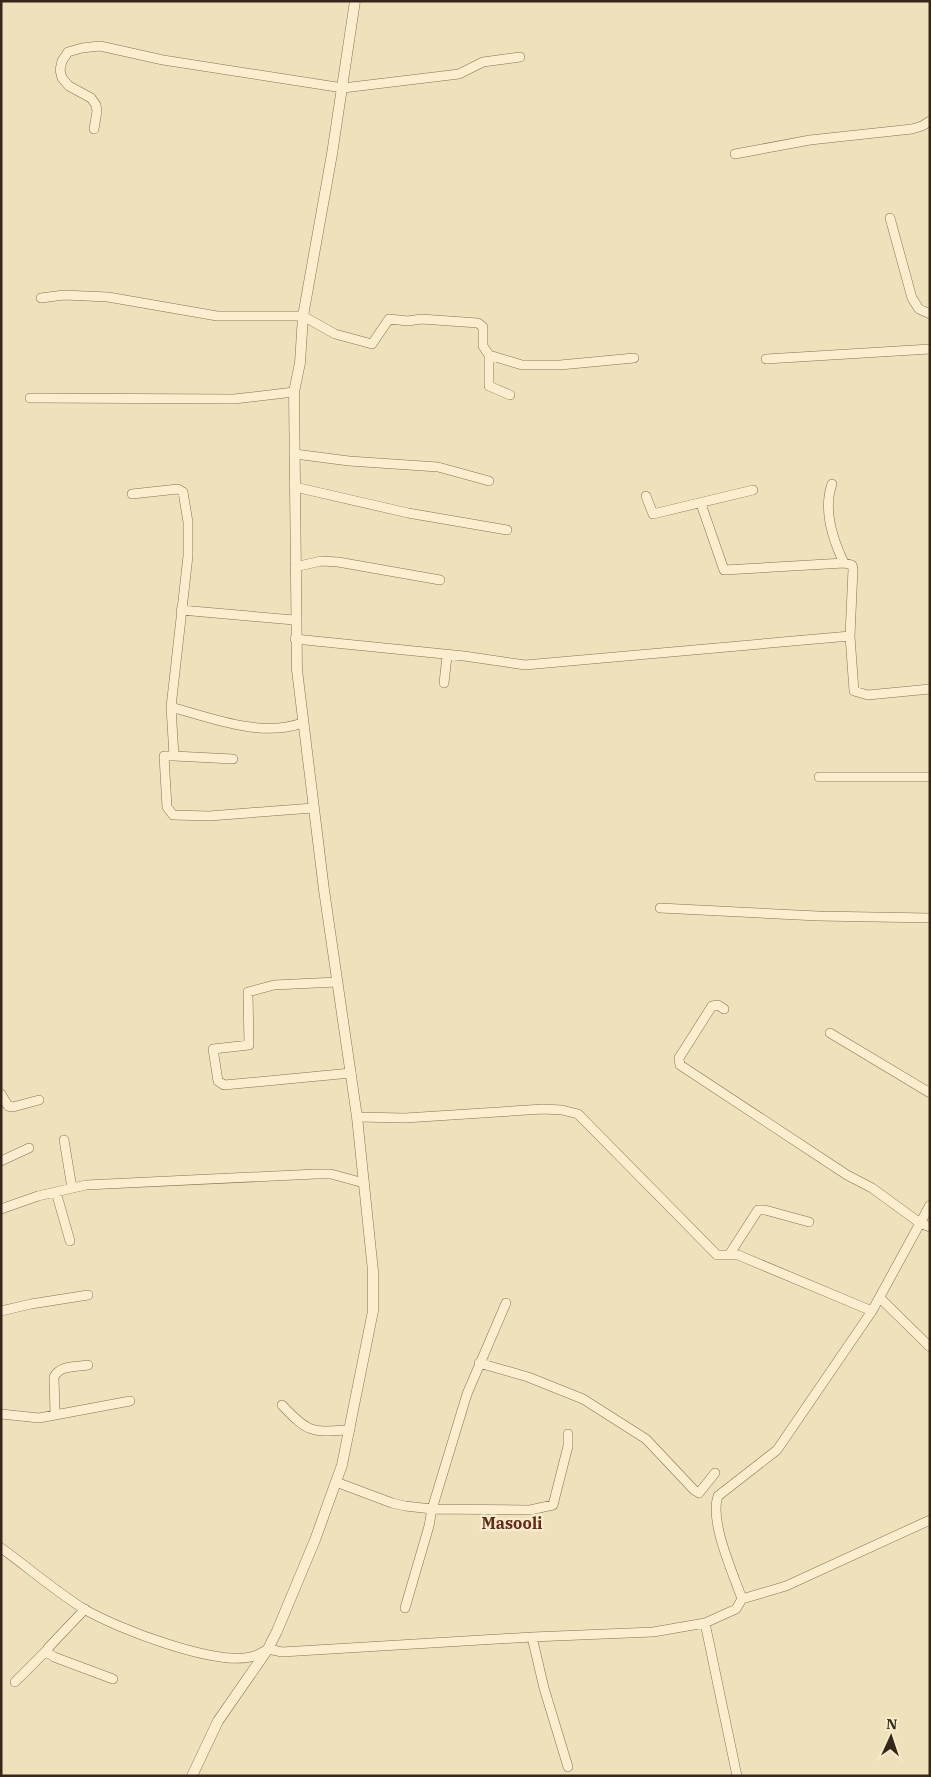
<svg xmlns="http://www.w3.org/2000/svg" width="931" height="1777" font-family="'IBM Plex Serif',serif">
<rect width="100%" height="100%" fill="#efe1bc"/>
<g fill="none" stroke-linecap="round" stroke-linejoin="round">
<g stroke="#877055" stroke-width="10">
<path id="minor" d="M 94,129 L 97,111 L 96,105 L 91,98 L 69,86 L 62,78 L 60,70 L 62,61 L 68,52 L 82,48 L 100,46 L 163,60 L 343,88 L 459,74 L 483,62 L 520,57
M 735,154 L 810,140 L 912,129 L 922,126 L 930,121
M 890,218 L 912,298 L 919,309 L 930,314
M 41,298 L 64,295 L 108,297 L 217,316 L 303,316 L 335,334 L 372,344 L 389,319 L 408,321 L 421,319 L 478,323 L 483,327 L 483,346 L 489,355 L 522,365 L 560,365 L 634,358
M 489,355 L 489,386 L 510,395
M 766,359 L 930,349
M 30,398 L 234,399 L 294,392
M 295,454 L 349,461 L 438,467 L 489,481
M 832,484 C 823,509 833,540 844,563
M 295,487 L 408,513 L 507,530
M 132,494 L 178,489 L 183,492 L 188,522 L 188,556 L 171,707 C 211,718 262,738 302,723
M 646,496 L 653,514 L 753,490
M 701,504 L 724,570 L 844,563 L 852,565 L 853,569 L 850,636 L 854,691 L 868,695 L 930,689
M 295,567 L 321,561 L 338,562 L 440,580
M 181,610 L 294,620
M 295,639 L 464,656 L 525,665 L 850,636
M 444,683 L 447,656
M 171,707 L 174,756 L 233,759
M 174,756 L 164,756 L 167,807 L 173,815 L 209,816 L 313,808
M 819,777 L 930,777
M 660,908 L 818,916 L 930,918
M 337,982 L 274,985 L 248,992 L 249,1045 L 213,1049 L 218,1081 L 224,1085 L 351,1073
M 724,1009 L 718,1005 L 712,1006 L 679,1058 L 680,1065 L 847,1175 L 872,1188 L 920,1223 L 930,1227
M 830,1033 L 930,1093
M 1,1094 L 8,1106 L 13,1107 L 39,1100
M 357,1117 L 405,1118 L 543,1109 L 562,1110 L 578,1114 L 717,1255 L 738,1255 L 872,1311
M 64,1140 L 72,1188
M 1,1161 L 29,1148
M 56,1192 L 70,1241
M 1,1209 L 38,1196 L 86,1185 L 316,1174 L 331,1174 L 364,1183
M 729,1255 L 758,1210 L 765,1210 L 809,1222
M 880,1298 L 930,1347
M 1,1311 L 31,1304 L 88,1295
M 479,1363 L 528,1377 L 583,1399 L 646,1439 L 694,1490 L 699,1493 L 715,1473
M 282,1405 C 309,1434 312,1432 350,1430
M 1,1414 L 39,1418 L 130,1401
M 55,1414 L 54,1377 C 60,1365 76,1367 88,1365
M 336,1482 L 392,1503 L 405,1506 L 432,1509 L 530,1510 L 553,1505 L 568,1446 L 568,1434
M 1,1548 C 29,1568 55,1591 84,1609 C 116,1628 219,1668 254,1656 C 259,1655 264,1651 268,1649 L 282,1652 L 532,1637 L 653,1632 L 705,1623 L 736,1609 L 742,1599 L 786,1586 L 930,1520
M 742,1599 C 733,1573 709,1521 718,1496 L 777,1450 L 872,1311 L 930,1205
M 405,1608 L 429,1526 L 432,1509 L 467,1394 L 506,1303
M 85,1609 L 48,1648 L 47,1652 L 54,1657 L 113,1679
M 705,1623 L 737,1776
M 532,1637 L 544,1688 L 568,1767
M 15,1682 L 47,1650"/>
</g>
<g stroke="#877055" stroke-width="11">
<path id="tertiary" d="M 192,1776 L 218,1721 L 268,1649 L 277,1631 L 315,1540 L 342,1465 L 373,1311 L 373,1271 L 357,1117 L 324,890 L 297,670 L 294,392 L 300,363 L 303,316 L 332,154 L 355,1"/>
</g>
<use href="#minor" stroke="#faeecf" stroke-width="9"/>
<use href="#tertiary" stroke="#faeecf" stroke-width="10"/>
</g>
<g text-anchor="middle" dominant-baseline="central" stroke-width="5" stroke-linejoin="round" paint-order="stroke">
<g font-size="16" font-weight="bold" fill="#632a19" stroke="#f6ebcb">
<text x="512" y="1523">Masooli</text>
</g>
</g>
<rect width="931" height="1777" fill="none" stroke="#35281a" stroke-width="5"/>
<g transform="translate(891 1737) rotate(3)" stroke="#f6ebcb" stroke-width="4" paint-order="stroke">
<path d="M0-4L9 19L0 12L-9 19Z" fill="#35281a"/>
<text y="-8" font-size="14" font-weight="bold" text-anchor="middle" fill="#35281a">N</text>
</g>
</svg>
